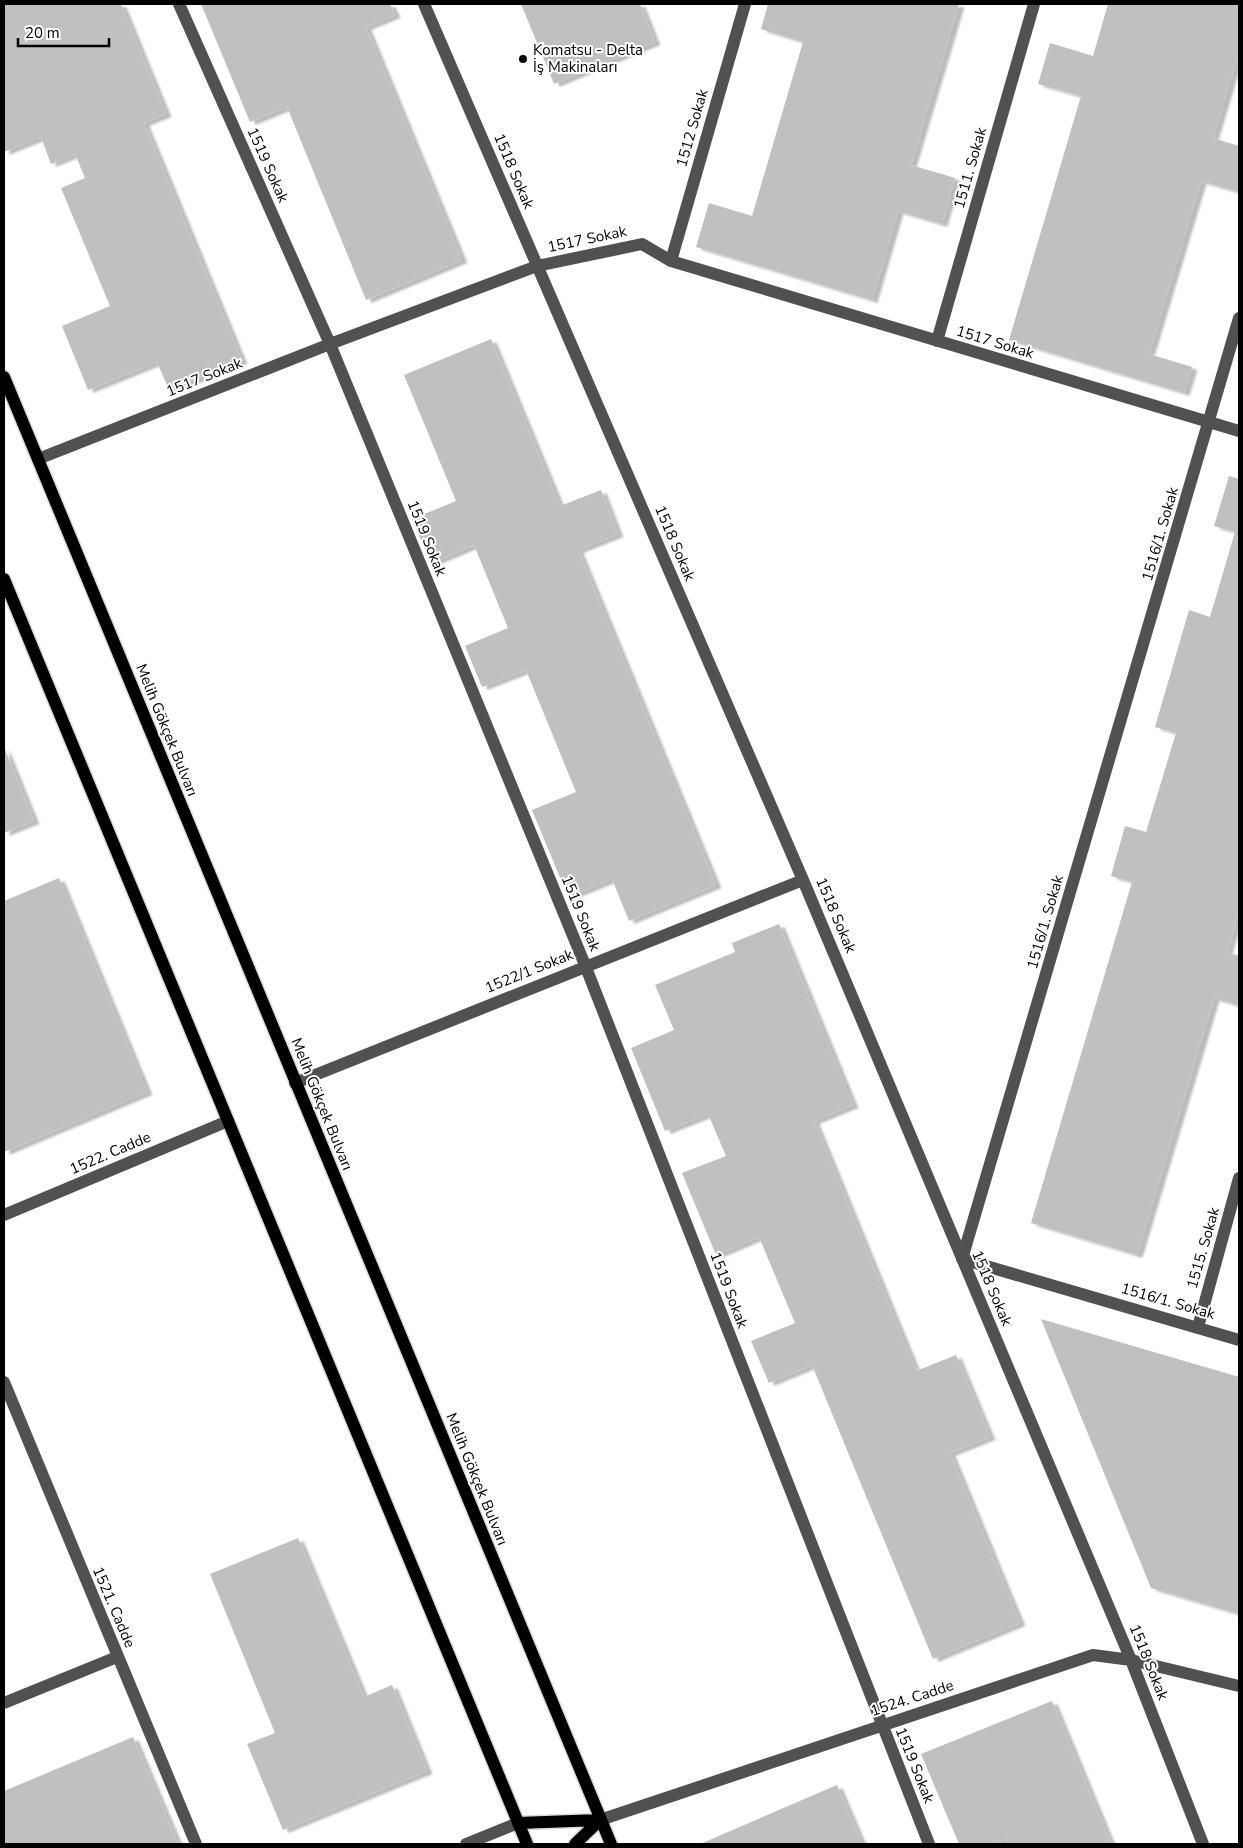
<svg xmlns="http://www.w3.org/2000/svg" width="1243" height="1848" font-family="'Nunito Sans',sans-serif">
<defs>
<filter id="shadow"><feDropShadow dx="5.5" dy="3" stdDeviation="1" flood-color="#0004"/></filter>
</defs>
<rect width="100%" height="100%" fill="#fff"/>
<path fill="#c0c0c0" filter="url(#shadow)" d="M 4,4 L 121,4 L 166,114 L 144,123 L 242,361 L 169,390 L 157,362 L 88,390 L 62,326 L 110,306 L 61,188 L 85,178 L 75,154 L 51,164 L 41,137 L 4,152 Z
M 201,4 L 390,4 L 395,15 L 366,27 L 462,260 L 366,300 L 287,107 L 250,122 Z
M 521,4 L 640,4 L 655,42 L 554,84 Z
M 768,4 L 959,4 L 911,165 L 955,178 L 942,224 L 898,211 L 872,300 L 696,247 L 709,203 L 752,216 L 803,42 L 761,29 Z
M 1108,4 L 1239,4 L 1239,51 L 1213,138 L 1239,146 L 1239,192 L 1201,181 L 1149,354 L 1192,367 L 1184,393 L 1009,340 L 1081,96 L 1038,84 L 1050,43 L 1093,56 Z
M 491,339 L 560,506 L 601,490 L 618,534 L 578,550 L 716,885 L 629,921 L 612,879 L 568,897 L 532,810 L 576,792 L 526,670 L 482,687 L 465,646 L 508,628 L 474,545 L 431,563 L 412,519 L 456,501 L 404,375 Z
M 1229,476 L 1239,479 L 1239,910 L 1227,952 L 1239,956 L 1239,998 L 1237,1005 L 1214,998 L 1137,1255 L 1031,1223 L 1132,882 L 1111,876 L 1125,826 L 1146,832 L 1176,733 L 1155,727 L 1189,610 L 1210,617 L 1235,532 L 1214,526 Z
M 4,747 L 34,821 L 4,833 Z
M 59,878 L 147,1092 L 4,1152 L 4,901 Z
M 779,924 L 853,1105 L 814,1121 L 916,1371 L 956,1355 L 990,1437 L 950,1453 L 1020,1623 L 933,1659 L 812,1365 L 769,1383 L 751,1341 L 795,1323 L 759,1237 L 716,1255 L 682,1173 L 726,1156 L 708,1114 L 665,1131 L 631,1048 L 674,1030 L 655,985 L 735,952 L 732,943 Z
M 1041,1319 L 1239,1377 L 1239,1614 L 1151,1588 Z
M 298,1538 L 364,1697 L 392,1685 L 427,1771 L 283,1830 L 247,1744 L 275,1733 L 210,1574 Z
M 1052,1701 L 1111,1844 L 1009,1844 L 1007,1839 L 994,1844 L 959,1844 L 921,1754 Z
M 133,1737 L 178,1844 L 4,1844 L 4,1791 Z
M 837,1785 L 862,1844 L 700,1844 Z"/>
<g fill="none" stroke-linecap="round" stroke-linejoin="round">
<g stroke="#dbdbdb" stroke-width="15">
<path id="major" d="M 4,377 L 611,1844
M 4,579 L 527,1844
M 518,1823 L 600,1820
M 575,1844 L 600,1820"/>
</g>
<path stroke="#515151" stroke-width="12" d="M 179,4 L 330,344 L 585,965 L 929,1844
M 424,4 L 803,880 L 1131,1660 L 1203,1844
M 671,261 L 745,4
M 1239,318 L 962,1259 L 1239,1340
M 937,341 L 1034,4
M 38,459 L 330,344 L 537,266 L 642,244 L 671,261 L 1239,431
M 295,1083 L 803,880
M 4,1215 L 228,1121
M 1198,1327 L 1239,1178
M 4,1382 L 196,1844
M 4,1703 L 117,1657
M 600,1820 L 1093,1655 L 1131,1660 L 1239,1686
M 466,1844 L 518,1823"/>
<use href="#major" stroke="#000" stroke-width="12"/>
</g>
<circle fill="#000" stroke="#fff" stroke-width="2" cx="523" cy="59" r="5"/>
<g text-anchor="middle" dominant-baseline="central" stroke-width="4" stroke-linejoin="round" paint-order="stroke">
<g font-size="15" fill="#000" stroke="#fff" text-anchor="start">
<text x="533" y="50">Komatsu - Delta<tspan x="533" dy="17">İş Makinaları</tspan></text>
</g>
<g font-size="15" fill="#000" stroke="#fff">
<text transform="translate(692 128) rotate(-74)">1512 Sokak</text>
<text transform="translate(268 165) rotate(66)">1519 Sokak</text>
<text transform="translate(970 168) rotate(-74)">1511. Sokak</text>
<text transform="translate(514 171) rotate(67)">1518 Sokak</text>
<text transform="translate(587 239) rotate(-12)">1517 Sokak</text>
<text transform="translate(995 342) rotate(17)">1517 Sokak</text>
<text transform="translate(204 377) rotate(-22)">1517 Sokak</text>
<text transform="translate(1160 534) rotate(-74)">1516/1. Sokak</text>
<text transform="translate(427 538) rotate(68)">1519 Sokak</text>
<text transform="translate(675 543) rotate(67)">1518 Sokak</text>
<text transform="translate(167 730) rotate(68)">Melih Gökçek Bulvarı</text>
<text transform="translate(581 913) rotate(68)">1519 Sokak</text>
<text transform="translate(836 915) rotate(67)">1518 Sokak</text>
<text transform="translate(1045 922) rotate(-74)">1516/1. Sokak</text>
<text transform="translate(529 971) rotate(-22)">1522/1 Sokak</text>
<text transform="translate(322 1104) rotate(68)">Melih Gökçek Bulvarı</text>
<text transform="translate(110 1153) rotate(-23)">1522. Cadde</text>
<text transform="translate(1203 1248) rotate(-74)">1515. Sokak</text>
<text transform="translate(992 1288) rotate(67)">1518 Sokak</text>
<text transform="translate(729 1290) rotate(69)">1519 Sokak</text>
<text transform="translate(1168 1301) rotate(16)">1516/1. Sokak</text>
<text transform="translate(477 1479) rotate(68)">Melih Gökçek Bulvarı</text>
<text transform="translate(114 1607) rotate(67)">1521. Cadde</text>
<text transform="translate(1149 1662) rotate(68)">1518 Sokak</text>
<text transform="translate(912 1698) rotate(-18)">1524. Cadde</text>
<text transform="translate(915 1765) rotate(68)">1519 Sokak</text>
</g>
</g>
<rect width="1243" height="1848" fill="none" stroke="#000000" stroke-width="10"/>
<path d="M18 38v8h91v-8" fill="none" stroke="#000000" stroke-width="2.5"/>
<text x="25" y="38" font-size="15" fill="#000000" stroke="#ffffff" stroke-width="4" paint-order="stroke">20 m</text>
</svg>
